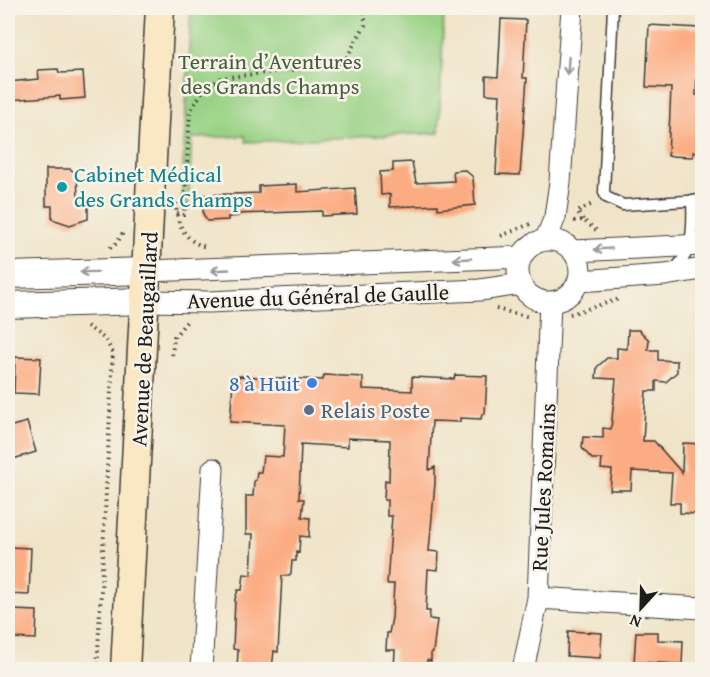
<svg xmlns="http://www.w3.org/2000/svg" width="710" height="677" font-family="'Gentium Book Plus',serif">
<rect width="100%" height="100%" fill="#f7f3e8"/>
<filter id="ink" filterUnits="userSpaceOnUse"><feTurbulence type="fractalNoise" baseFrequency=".0167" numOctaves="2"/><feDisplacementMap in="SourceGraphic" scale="12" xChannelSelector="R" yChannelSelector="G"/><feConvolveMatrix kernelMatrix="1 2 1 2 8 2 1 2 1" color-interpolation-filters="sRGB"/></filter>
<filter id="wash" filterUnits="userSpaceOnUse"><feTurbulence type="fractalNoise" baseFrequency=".008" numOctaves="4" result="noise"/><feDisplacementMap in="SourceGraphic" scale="24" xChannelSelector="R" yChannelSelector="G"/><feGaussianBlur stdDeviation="1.35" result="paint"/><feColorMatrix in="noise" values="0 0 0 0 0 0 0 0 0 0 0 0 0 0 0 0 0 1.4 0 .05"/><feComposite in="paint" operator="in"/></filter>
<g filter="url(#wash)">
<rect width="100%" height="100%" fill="#f0e4c8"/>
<path fill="#99d285" stroke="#5a7750" stroke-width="1.5" d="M 191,8 L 444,8 L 439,133 L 246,142 L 245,136 L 192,138 L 188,210 L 181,209 Z"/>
<g id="blocks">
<path fill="#fcac82" d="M 501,19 L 526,20 L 523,78 L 527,78 L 520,175 L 496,174 L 500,95 L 486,94 L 486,76 L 498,77 Z
M 649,25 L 699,28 L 696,95 L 702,96 L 702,152 L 693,152 L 693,157 L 668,156 L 671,88 L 646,87 Z
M 58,69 L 59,73 L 83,72 L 85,98 L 60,100 L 60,96 L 9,100 L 8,82 L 39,79 L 38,70 Z
M 412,162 L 416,183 L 454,181 L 453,171 L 465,170 L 473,177 L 475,205 L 438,209 L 438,205 L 390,207 L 390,194 L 381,195 L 380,172 L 393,171 L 393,163 Z
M 46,169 L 70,169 L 77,174 L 78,198 L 88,205 L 88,219 L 70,225 L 52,219 L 52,206 L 46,206 Z
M 297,184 L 297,192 L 355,188 L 357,214 L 322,216 L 322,211 L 238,214 L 238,216 L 228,217 L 228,220 L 207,221 L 203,214 L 204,195 L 259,193 L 259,186 Z
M 628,330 L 639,330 L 649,340 L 648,350 L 658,350 L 658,360 L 677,361 L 677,372 L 666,382 L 656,381 L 656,391 L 646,391 L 643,441 L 654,441 L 682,473 L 683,443 L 702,444 L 700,514 L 680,513 L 680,503 L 670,503 L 672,473 L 632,471 L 631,490 L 610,490 L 612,470 L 601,469 L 602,459 L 592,459 L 582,448 L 583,437 L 603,438 L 603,428 L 611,429 L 616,379 L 596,378 L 597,367 L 607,358 L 617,358 L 617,348 L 627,349 Z
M 15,357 L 41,358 L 39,394 L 14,393 Z
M 324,375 L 363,377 L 363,389 L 412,391 L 412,377 L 454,379 L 455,375 L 487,376 L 485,414 L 482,414 L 481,419 L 460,418 L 460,422 L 432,421 L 429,470 L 435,467 L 435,483 L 429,551 L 439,552 L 438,570 L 428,569 L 426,611 L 430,611 L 429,619 L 437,620 L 433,652 L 431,652 L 431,661 L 427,660 L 427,669 L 394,669 L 395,650 L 386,650 L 387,633 L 389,633 L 392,618 L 394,584 L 387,584 L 392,516 L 387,516 L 387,500 L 384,500 L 385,480 L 389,481 L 390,440 L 348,438 L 348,447 L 301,444 L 299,499 L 304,499 L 302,517 L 310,518 L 309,537 L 300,536 L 299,553 L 296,552 L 296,561 L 292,561 L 291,573 L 289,576 L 282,576 L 278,652 L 274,651 L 272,669 L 237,669 L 238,650 L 233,649 L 235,599 L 238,590 L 242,590 L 244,574 L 251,575 L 253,534 L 246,534 L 246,496 L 253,496 L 254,481 L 256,480 L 257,472 L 261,472 L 263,456 L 283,457 L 285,425 L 230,422 L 233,382 L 239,382 L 239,376 L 323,380 Z
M 27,422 L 36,452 L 13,459 L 8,441 L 8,427 Z
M 8,547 L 31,548 L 29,595 L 8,594 Z
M 13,610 L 37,611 L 36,639 L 11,638 Z
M 568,631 L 602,633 L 600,658 L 567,656 Z
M 636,632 L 658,632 L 658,640 L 683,641 L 682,664 L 634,662 Z"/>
</g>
</g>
<g filter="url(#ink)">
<use href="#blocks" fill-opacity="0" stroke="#3c3a36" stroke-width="1.5"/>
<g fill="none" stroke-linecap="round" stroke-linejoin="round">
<g stroke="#3c3a36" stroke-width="13">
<path id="service" d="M 613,8 L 604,192 L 606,197 L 623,205 L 702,200
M 671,271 C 694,257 693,224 692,200"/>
</g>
<g stroke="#3c3a36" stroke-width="23">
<path id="minor" d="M 546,239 L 555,217 L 560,182 L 572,8
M518 271a31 31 0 1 1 62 0a31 31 0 1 1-62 0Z
M 574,251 L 702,245
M 147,271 L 521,257
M 579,281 L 665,275 L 702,269
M 146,301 L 209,302 L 480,290 L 521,284
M 538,598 L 702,608
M 201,670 L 213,469
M 523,670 L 538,598 L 550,302"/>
</g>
<g stroke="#3c3a36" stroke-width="28">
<path id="tertiary" d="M 8,275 L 147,271
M 8,305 L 146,301"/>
</g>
<g stroke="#3c3a36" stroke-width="31">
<path id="secondary" d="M 125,670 L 160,8"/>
</g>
<path stroke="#3c3a36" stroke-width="4" stroke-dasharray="1.5 4.5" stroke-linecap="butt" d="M 625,8 L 702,13
M 176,203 C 176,223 185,242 206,247
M 177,213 L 184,215 L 190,112 L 202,92 L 221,78 L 343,64 L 365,25 L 365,8
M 583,220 L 577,212 L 594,203
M 574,221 L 583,220 L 596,230
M 501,236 L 530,224
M 110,248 L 117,243 L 124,231
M 496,309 L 530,317
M 570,314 L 620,299
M 87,326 L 105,339 L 113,353 L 97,670
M 172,355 L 174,337 L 187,321"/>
<use href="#service" stroke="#fff" stroke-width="10"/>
<use href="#minor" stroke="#fff" stroke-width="21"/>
<use href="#tertiary" stroke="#fff" stroke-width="26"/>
<use href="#secondary" stroke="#fae7c3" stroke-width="28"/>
</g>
<defs><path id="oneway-shaft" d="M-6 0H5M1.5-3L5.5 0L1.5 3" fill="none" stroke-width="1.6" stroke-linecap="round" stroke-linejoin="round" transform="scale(1.5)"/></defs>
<g stroke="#999">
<use href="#oneway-shaft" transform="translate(568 66) rotate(94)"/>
<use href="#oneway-shaft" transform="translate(603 249) rotate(176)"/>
<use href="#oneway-shaft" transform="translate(462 259) rotate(177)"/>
<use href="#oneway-shaft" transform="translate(220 270) rotate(177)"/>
<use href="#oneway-shaft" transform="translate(89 272) rotate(179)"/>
</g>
</g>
<circle fill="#0f9aa8" stroke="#f7f3e8" stroke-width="2" cx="62" cy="187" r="6"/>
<circle fill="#3f7fe0" stroke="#f7f3e8" stroke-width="2" cx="312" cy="383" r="6"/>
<circle fill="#5c6f8a" stroke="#f7f3e8" stroke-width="2" cx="309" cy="410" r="6"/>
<g text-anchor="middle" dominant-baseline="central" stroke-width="5" stroke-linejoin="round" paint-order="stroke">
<g font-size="22" fill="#485c41" stroke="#f7f3e8">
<text x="270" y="61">Terrain d’Aventures<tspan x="270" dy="25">des Grands Champs</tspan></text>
</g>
<g font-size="22" fill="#0d838f" stroke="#f7f3e8" text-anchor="start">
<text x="74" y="174">Cabinet Médical<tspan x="74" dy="25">des Grands Champs</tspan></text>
</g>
<g font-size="22" fill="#1c1c1c" stroke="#f7f3e8">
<text transform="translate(318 296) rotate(-2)">Avenue du Général de Gaulle</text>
<text transform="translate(144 339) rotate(-87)">Avenue de Beaugaillard</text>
<text transform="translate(543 487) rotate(-87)">Rue Jules Romains</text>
</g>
<g font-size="22" fill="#366cbe" stroke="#f7f3e8" text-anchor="end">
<text x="300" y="383">8 à Huit</text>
</g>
<g font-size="22" fill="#4e5e75" stroke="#f7f3e8" text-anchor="start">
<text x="321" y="410">Relais Poste</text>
</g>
</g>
<rect width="710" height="677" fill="none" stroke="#f7f3e8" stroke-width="30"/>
<g transform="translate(641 608) rotate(202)" stroke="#f7f3e8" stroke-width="4.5" paint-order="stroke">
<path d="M0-4.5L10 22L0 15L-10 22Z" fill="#1c1c1c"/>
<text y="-9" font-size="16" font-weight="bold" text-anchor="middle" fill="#1c1c1c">N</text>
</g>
</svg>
